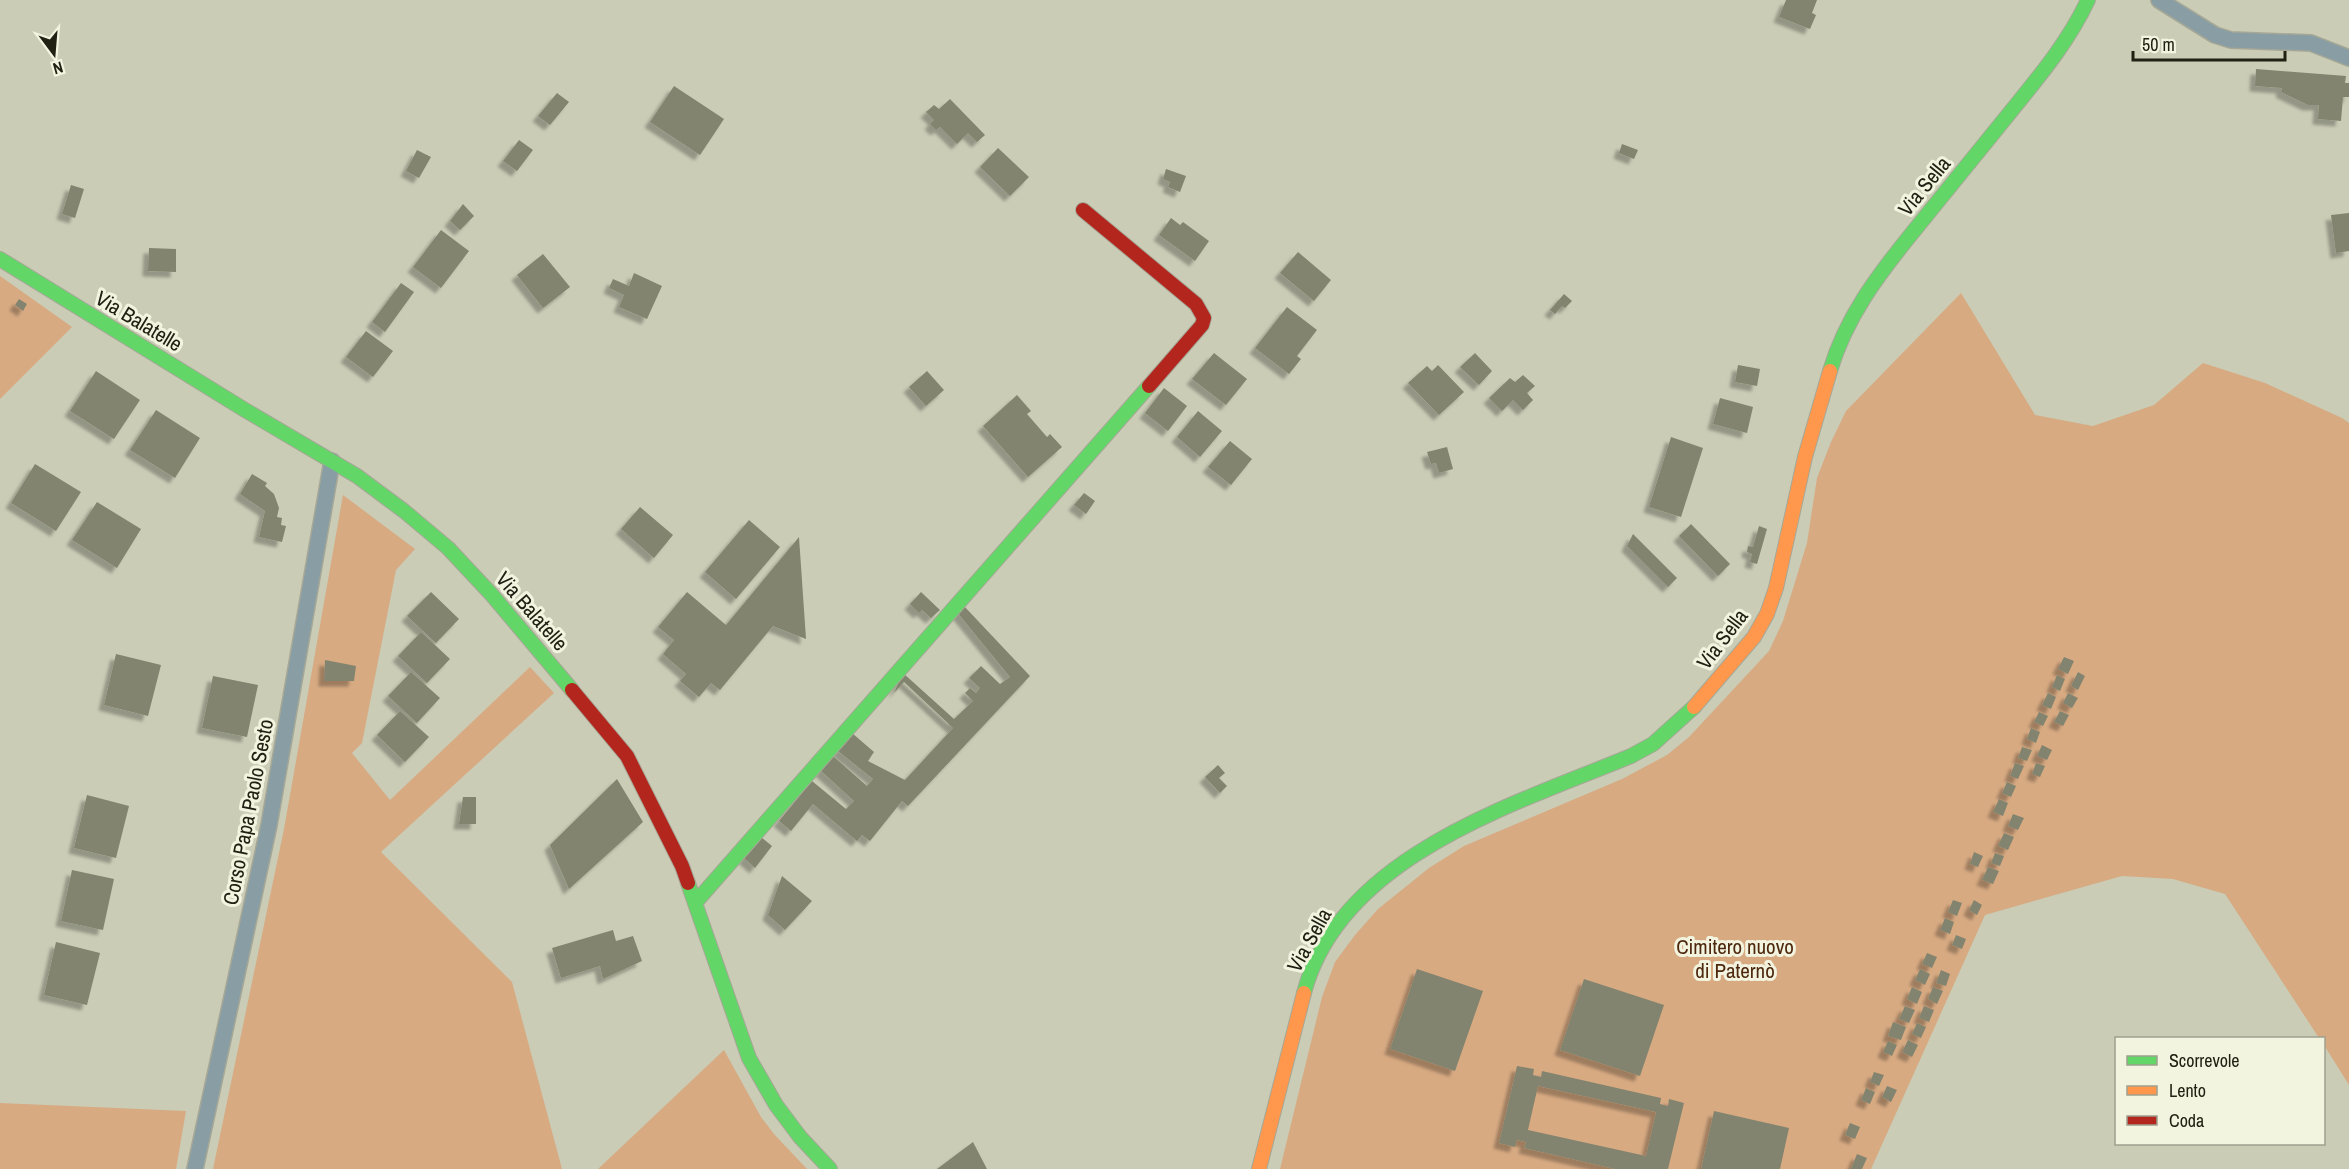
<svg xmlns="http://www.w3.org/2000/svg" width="2349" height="1169" font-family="'Archivo Narrow',sans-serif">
<defs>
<filter id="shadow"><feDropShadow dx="-5.5" dy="5.5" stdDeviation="1.5" flood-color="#0004"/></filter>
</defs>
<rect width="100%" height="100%" fill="#caccb6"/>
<path fill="#d7aa82" d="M 0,276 L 72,327 L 0,399 Z
M 1961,293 L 2035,415 L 2093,426 L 2154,405 L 2203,363 L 2265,383 L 2342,418 L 2349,423 L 2349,1085 L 2324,1045 L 2324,1038 L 2319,1038 L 2225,894 L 2173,879 L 2122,876 L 1985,915 L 1871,1169 L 1280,1169 L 1322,997 L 1335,962 L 1355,935 L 1378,909 L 1429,868 L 1464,846 L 1622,779 L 1667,755 L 1689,737 L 1769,651 L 1783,621 L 1807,543 L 1817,478 L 1831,442 L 1846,411 Z
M 343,495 L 415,549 L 396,570 L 362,743 L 352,753 L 390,800 L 530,667 L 554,693 L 381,852 L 512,982 L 562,1169 L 213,1169 L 284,829 Z
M 724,1050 L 761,1117 L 774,1134 L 807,1169 L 598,1169 Z
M 0,1103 L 186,1111 L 176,1169 L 0,1169 Z"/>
<path fill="#83846f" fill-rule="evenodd" filter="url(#shadow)" d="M 1786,0 L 1817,0 L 1812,13 L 1816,15 L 1810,29 L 1779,17 Z
M 2256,69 L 2346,76 L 2345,83 L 2349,83 L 2349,97 L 2343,97 L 2341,121 L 2318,119 L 2319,105 L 2308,105 L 2281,92 L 2282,88 L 2255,86 Z
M 674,86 L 724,119 L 700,155 L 650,122 Z
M 557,93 L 569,102 L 550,125 L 538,116 Z
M 950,99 L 985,135 L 977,142 L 968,133 L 957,144 L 940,127 L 936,130 L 930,124 L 934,120 L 926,112 L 934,105 L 939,109 Z
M 519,140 L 533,150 L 517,171 L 503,161 Z
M 1622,144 L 1638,150 L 1634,159 L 1619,153 Z
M 998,148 L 1029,177 L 1010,196 L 980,167 Z
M 417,150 L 431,157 L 419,178 L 406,171 Z
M 1166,169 L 1186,176 L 1180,192 L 1168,187 L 1170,182 L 1163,179 Z
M 71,185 L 84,189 L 75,218 L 62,214 Z
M 463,204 L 474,216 L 460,230 L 450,221 Z
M 2349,213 L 2349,251 L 2336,253 L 2331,215 Z
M 1171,218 L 1180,225 L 1183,222 L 1209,241 L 1195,261 L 1159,235 Z
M 441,230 L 469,251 L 441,288 L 413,267 Z
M 149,248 L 176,249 L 176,272 L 148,271 Z
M 1298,252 L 1331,280 L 1314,301 L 1280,273 Z
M 543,254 L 570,287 L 543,308 L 517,275 Z
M 634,273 L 662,286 L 647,319 L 619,307 L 624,295 L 609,288 L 613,279 L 629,286 Z
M 401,283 L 414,292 L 385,332 L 372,322 Z
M 1564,294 L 1572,301 L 1565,308 L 1562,306 L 1555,314 L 1550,310 Z
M 19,299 L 27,304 L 23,311 L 15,305 Z
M 1287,307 L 1317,330 L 1297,356 L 1301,359 L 1289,374 L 1255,348 Z
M 366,331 L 393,351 L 373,377 L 346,357 Z
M 1214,353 L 1247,379 L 1226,405 L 1192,379 Z
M 1475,353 L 1492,371 L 1479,385 L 1460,367 Z
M 1438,365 L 1464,392 L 1439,415 L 1408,383 L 1427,366 L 1432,371 Z
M 1738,365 L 1760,369 L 1757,386 L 1735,382 Z
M 96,371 L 140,400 L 114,439 L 70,411 Z
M 927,371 L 944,390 L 926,406 L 909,387 Z
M 1523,375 L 1535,386 L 1527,393 L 1533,400 L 1523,410 L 1513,400 L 1502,411 L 1489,398 L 1510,378 L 1515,382 Z
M 1164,388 L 1187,406 L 1168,431 L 1145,413 Z
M 1017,395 L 1031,411 L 1027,414 L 1047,437 L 1050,434 L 1062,447 L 1028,477 L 983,426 Z
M 1720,398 L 1753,407 L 1747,433 L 1713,424 Z
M 156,410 L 200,438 L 175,478 L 130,450 Z
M 1198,411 L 1222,431 L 1200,457 L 1177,437 Z
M 1671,437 L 1703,448 L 1681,517 L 1649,507 Z
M 1230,441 L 1252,459 L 1231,485 L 1208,467 Z
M 1447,447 L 1453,469 L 1439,473 L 1436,463 L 1431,464 L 1427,452 Z
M 35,464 L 81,492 L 56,531 L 11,503 Z
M 252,474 L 267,483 L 265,486 L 274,494 L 279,508 L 277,517 L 282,518 L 281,525 L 286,526 L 282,542 L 259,537 L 265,511 L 240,494 Z
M 1084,493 L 1095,501 L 1086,514 L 1074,505 Z
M 97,502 L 141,529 L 117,568 L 72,540 Z
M 640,507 L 673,535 L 654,558 L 621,529 Z
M 749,520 L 780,547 L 736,599 L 705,572 Z
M 1691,524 L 1730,564 L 1718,576 L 1679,536 Z
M 1759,526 L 1767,529 L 1757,564 L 1750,562 L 1752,554 L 1747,552 L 1748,546 L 1753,547 Z
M 1633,534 L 1677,578 L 1668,587 L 1627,546 Z
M 799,537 L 806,639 L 773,626 L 720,690 L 711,683 L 699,697 L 680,681 L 686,674 L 663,654 L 674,640 L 658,627 L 687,592 L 726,625 Z
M 431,592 L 459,619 L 436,643 L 407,616 Z
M 921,592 L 940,610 L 931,618 L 922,610 L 919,613 L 910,604 Z
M 963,605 L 1030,676 L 908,806 L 902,801 L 870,841 L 862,835 L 857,841 L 813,804 L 791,831 L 779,821 L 812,781 L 846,809 L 854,801 L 820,770 L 833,756 L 867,786 L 873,779 L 838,751 L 852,733 L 874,752 L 868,761 L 905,780 L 953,728 L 904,682 L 894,693 L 903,673 L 954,719 L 973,701 L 965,693 L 970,688 L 976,693 L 980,688 L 969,678 L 981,666 L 1000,684 L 1010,677 L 956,611 Z
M 421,632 L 450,659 L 427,683 L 398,656 Z
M 116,654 L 161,665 L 148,716 L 104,705 Z
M 2064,657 L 2074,661 L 2068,674 L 2058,669 Z
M 325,660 L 356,666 L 354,681 L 324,681 Z
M 411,672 L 440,698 L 417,723 L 388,696 Z
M 2078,672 L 2085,676 L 2078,690 L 2071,686 Z
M 2057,675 L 2065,679 L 2060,691 L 2052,687 Z
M 213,676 L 258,685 L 247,737 L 202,728 Z
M 2048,693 L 2056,697 L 2051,709 L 2042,705 Z
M 2068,693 L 2078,698 L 2072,708 L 2063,703 Z
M 400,711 L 429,737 L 405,762 L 377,735 Z
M 2060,711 L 2069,715 L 2063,726 L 2054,722 Z
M 2039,712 L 2048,716 L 2043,726 L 2034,722 Z
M 2031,728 L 2040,732 L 2036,743 L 2027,739 Z
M 2042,745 L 2052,750 L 2047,760 L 2037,756 Z
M 2022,747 L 2032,750 L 2027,761 L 2018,758 Z
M 2015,763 L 2024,766 L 2018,779 L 2010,776 Z
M 2036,763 L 2045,766 L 2040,777 L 2032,774 Z
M 1218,765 L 1225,773 L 1219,778 L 1227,786 L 1220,793 L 1205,777 Z
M 617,779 L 643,822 L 569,889 L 550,845 Z
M 2007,782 L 2016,786 L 2011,797 L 2002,793 Z
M 87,795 L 129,806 L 116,858 L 74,848 Z
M 463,797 L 476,797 L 476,824 L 459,824 Z
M 1999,799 L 2008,803 L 2003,816 L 1993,812 Z
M 2013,814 L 2024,818 L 2018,830 L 2008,826 Z
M 2004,833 L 2014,837 L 2008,850 L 1998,846 Z
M 761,837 L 772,846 L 755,868 L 744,858 Z
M 1974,852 L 1983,856 L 1978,867 L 1970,864 Z
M 1995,853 L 2004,856 L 2000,866 L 1991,863 Z
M 1988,867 L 1999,871 L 1993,884 L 1982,880 Z
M 72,870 L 114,879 L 103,930 L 61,921 Z
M 782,876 L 812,901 L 785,930 L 768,915 Z
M 1953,900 L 1962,903 L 1957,916 L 1948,912 Z
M 1974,900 L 1982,905 L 1977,915 L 1969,910 Z
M 1945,918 L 1954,922 L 1950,934 L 1940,930 Z
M 613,930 L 616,941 L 633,936 L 642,961 L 603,979 L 600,966 L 561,978 L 552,948 Z
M 1956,935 L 1966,939 L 1962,949 L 1952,945 Z
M 56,942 L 100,953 L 87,1005 L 44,995 Z
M 1927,953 L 1937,957 L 1932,968 L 1922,964 Z
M 1417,969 L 1483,991 L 1455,1071 L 1390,1049 Z
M 1920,969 L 1930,974 L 1925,985 L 1915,980 Z
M 1941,970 L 1950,974 L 1946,986 L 1936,983 Z
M 1584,979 L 1664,1005 L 1640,1076 L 1560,1050 Z
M 1912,987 L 1922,992 L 1917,1004 L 1907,999 Z
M 1933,987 L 1943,991 L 1937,1004 L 1928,999 Z
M 1905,1006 L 1915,1010 L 1909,1023 L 1899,1019 Z
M 1924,1006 L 1934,1010 L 1929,1022 L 1919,1018 Z
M 1893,1022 L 1906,1027 L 1901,1040 L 1888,1036 Z
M 1917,1023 L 1926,1027 L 1921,1038 L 1912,1034 Z
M 1908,1040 L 1918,1045 L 1912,1057 L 1902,1052 Z
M 1888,1041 L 1897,1045 L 1892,1056 L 1883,1052 Z
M 1517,1066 L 1534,1069 L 1533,1075 L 1541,1077 L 1542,1071 L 1661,1098 L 1660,1104 L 1668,1106 L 1669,1099 L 1684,1103 L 1668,1169 L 1615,1169 L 1524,1148 L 1526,1142 L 1517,1140 L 1515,1147 L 1499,1143 ZM 1538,1086 L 1656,1112 L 1646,1156 L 1528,1130 Z
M 1874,1072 L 1884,1075 L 1879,1086 L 1870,1082 Z
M 1887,1086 L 1897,1090 L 1891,1102 L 1882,1097 Z
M 1866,1088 L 1875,1092 L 1870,1104 L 1861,1100 Z
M 1714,1111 L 1789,1128 L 1780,1169 L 1701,1169 Z
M 1850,1123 L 1860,1127 L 1855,1139 L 1845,1135 Z
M 973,1142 L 987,1169 L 937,1169 Z
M 1857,1154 L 1867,1158 L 1862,1169 L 1851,1169 Z"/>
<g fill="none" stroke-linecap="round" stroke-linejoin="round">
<g stroke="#a6a897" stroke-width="18">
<path id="street" d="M 2159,0 L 2215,35 L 2231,40 L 2311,43 L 2349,58
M 195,1169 L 269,825 L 332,461"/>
</g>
<g stroke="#a6a897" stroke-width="16">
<path id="fast" d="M 0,259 L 245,410 L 357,476 L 404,511 L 448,548 L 492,595 L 572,690
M 1830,371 C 1846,317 1878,275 1913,232 C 1945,193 1976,154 2008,115 C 2037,79 2068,43 2088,0
M 688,883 L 749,1058 L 776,1105 L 800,1137 L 830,1169
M 695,903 L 1149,386
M 1304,993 C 1340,856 1515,804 1631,756 L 1653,744 L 1694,707"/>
</g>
<g stroke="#a6a897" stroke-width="16">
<path id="slow" d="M 1694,707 L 1754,637 L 1767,614 L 1776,588 L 1805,457 L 1830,371
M 1259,1169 L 1304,993"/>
</g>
<g stroke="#a6a897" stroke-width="16">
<path id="jam" d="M 1083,210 L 1196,304 L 1204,318 L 1202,325 L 1149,386
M 572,690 L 627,756 L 682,866 L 688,883"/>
</g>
<use href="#street" stroke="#889da4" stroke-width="15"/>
<use href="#fast" stroke="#63d668" stroke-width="14"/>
<use href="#slow" stroke="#ff974d" stroke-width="14"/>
<use href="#jam" stroke="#b3261e" stroke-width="14"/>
</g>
<g text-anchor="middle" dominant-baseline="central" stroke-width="6" stroke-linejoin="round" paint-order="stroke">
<g font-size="21" fill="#202112" stroke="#f2f4e0">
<text transform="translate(1924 186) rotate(-51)">Via Sella</text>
<text transform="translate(139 321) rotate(31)">Via Balatelle</text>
<text transform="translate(532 611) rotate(49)">Via Balatelle</text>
<text transform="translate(1722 639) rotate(-53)">Via Sella</text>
<text transform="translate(248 812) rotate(-79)">Corso Papa Paolo Sesto</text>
<text transform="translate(1309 940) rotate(-61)">Via Sella</text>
</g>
<g font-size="21" fill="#4e280e" stroke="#f2f4e0">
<text x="1735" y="946">Cimitero nuovo<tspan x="1735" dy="24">di Paternò</tspan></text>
</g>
</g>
<rect x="2115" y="1037" width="210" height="108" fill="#f2f4e0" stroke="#9ea08e" stroke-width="1.5"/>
<rect x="2127" y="1056" width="30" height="9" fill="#63d668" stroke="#9ea08e" stroke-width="1.5"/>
<text x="2169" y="1067" font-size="18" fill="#202112">Scorrevole</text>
<rect x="2127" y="1086" width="30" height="9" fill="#ff974d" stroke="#9ea08e" stroke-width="1.5"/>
<text x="2169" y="1097" font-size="18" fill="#202112">Lento</text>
<rect x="2127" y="1116" width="30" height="9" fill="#b3261e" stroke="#9ea08e" stroke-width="1.5"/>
<text x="2169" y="1127" font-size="18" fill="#202112">Coda</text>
<g transform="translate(54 54) rotate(164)" stroke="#f2f4e0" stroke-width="4.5" paint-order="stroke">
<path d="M0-4.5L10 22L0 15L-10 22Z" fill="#202112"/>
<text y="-9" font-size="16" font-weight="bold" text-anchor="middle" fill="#202112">N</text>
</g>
<path d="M2133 51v9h152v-9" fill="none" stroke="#202112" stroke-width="3"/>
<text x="2142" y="51" font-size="18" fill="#202112" stroke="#f2f4e0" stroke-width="4.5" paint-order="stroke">50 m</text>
</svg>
